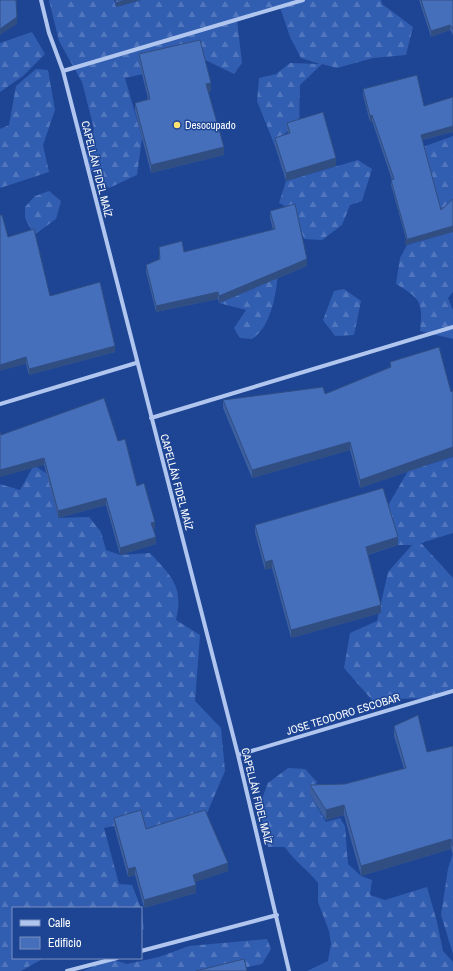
<svg xmlns="http://www.w3.org/2000/svg" width="453" height="971" font-family="'Archivo Narrow',sans-serif">
<defs>
<pattern id="forest-firs" width="22" height="20" patternUnits="userSpaceOnUse"><rect width="22" height="20" fill="#325eb2"/><path d="M5 1l3.5 6h-7zM16 11l3.5 6h-7z" fill="#5176be"/></pattern>
</defs>
<rect width="100%" height="100%" fill="#1e4594"/>
<path fill="url(#forest-firs)" d="M 49,0 L 114,0 L 116,7 L 141,0 L 381,0 L 382,4 L 413,27 L 406,55 L 373,58 L 337,68 L 322,64 L 300,85 L 299,127 L 287,131 L 275,146 L 257,101 L 259,78 L 276,74 L 290,63 L 320,64 L 301,58 L 290,37 L 280,7 L 237,20 L 242,63 L 234,74 L 187,51 L 152,72 L 125,78 L 142,138 L 137,175 L 109,188 L 84,164 L 94,129 L 82,82 L 59,41 Z
M 32,32 L 45,54 L 23,76 L 0,92 L 0,43 Z
M 36,69 L 48,70 L 55,110 L 43,145 L 49,172 L 0,188 L 0,129 L 9,125 L 16,86 Z
M 453,136 L 453,292 L 448,298 L 453,310 L 453,339 L 420,331 C 423,302 421,299 396,284 L 400,258 L 407,245 L 446,234 L 420,148 Z
M 358,160 L 372,169 L 362,201 L 350,205 L 342,225 L 322,240 L 304,239 L 295,211 L 279,203 L 286,181 Z
M 49,191 L 61,201 L 56,219 L 34,235 L 25,218 L 25,207 L 35,196 Z
M 278,269 C 277,291 272,326 252,339 L 240,338 L 234,328 L 246,310 L 219,303 L 255,288 Z
M 344,289 L 361,301 L 354,335 L 335,336 L 323,320 L 334,291 Z
M 453,457 L 453,533 L 421,543 L 453,578 L 453,689 L 425,698 L 372,700 L 344,668 L 350,633 L 377,621 L 388,572 L 412,545 L 398,545 L 386,509 L 408,471 Z
M 34,465 L 47,474 L 58,518 L 89,517 L 101,532 L 106,550 L 120,555 L 150,553 C 171,576 184,586 176,620 L 200,635 L 195,701 L 221,728 L 225,771 L 205,818 L 146,837 L 114,826 L 104,828 L 119,884 L 132,885 L 141,908 L 144,929 L 141,930 L 141,908 L 13,908 L 13,958 L 44,958 L 21,971 L 0,971 L 0,484 L 20,490 Z
M 288,768 L 305,769 L 317,782 L 310,795 L 326,822 L 340,818 L 345,826 L 348,864 L 361,876 L 372,880 L 370,895 L 385,900 L 427,887 L 437,922 L 443,951 L 453,962 L 453,971 L 307,971 L 328,961 L 331,944 L 329,931 L 318,902 L 318,883 C 308,870 294,861 285,847 L 268,847 L 259,807 L 268,783 Z
M 453,853 L 453,954 L 441,915 L 448,869 Z
M 267,939 L 271,949 L 262,964 L 228,971 L 83,971 L 111,959 L 127,964 L 159,957 L 189,946 Z"/>
<g fill="none" stroke-linecap="round" stroke-linejoin="round">
<path stroke="#b1c6ef" stroke-width="4" d="M 41,0 L 49,33 L 63,71 L 238,755 L 289,971
M 63,71 L 303,0
M 0,404 L 136,363
M 151,418 L 453,327
M 238,755 L 453,691
M 141,951 L 277,915
M 67,971 L 117,958"/>
</g>
<path fill="#3c5fa1" d="M 419,0 L 453,0 L 453,35 L 450,30 L 431,37 Z
M 139,54 L 211,91 L 208,92 L 224,155 L 151,173 L 135,111 L 135,103 L 148,99 L 139,62 Z
M 363,89 L 424,106 L 453,97 L 453,132 L 422,140 L 441,210 L 453,199 L 453,232 L 405,245 L 406,239 L 391,185 L 391,180 L 392,180 L 372,121 L 370,122 L 363,95 Z
M 287,123 L 336,166 L 286,181 L 275,146 L 275,138 L 288,133 L 287,131 Z
M 270,211 L 307,266 L 219,303 L 218,299 L 156,312 L 146,272 L 146,265 L 159,259 L 159,247 L 184,252 L 273,230 L 270,218 Z
M 8,237 L 50,296 L 115,352 L 29,375 L 26,364 Z
M 390,362 L 451,392 L 453,391 L 453,456 L 360,488 L 350,450 L 252,478 L 223,408 L 223,400 L 325,394 L 390,367 Z
M 1,435 L 118,441 L 155,529 L 153,529 L 156,544 L 120,555 L 106,505 L 58,518 L 44,465 Z
M 255,525 L 398,545 L 368,555 L 381,613 L 291,638 L 272,568 L 265,570 L 255,533 Z
M 394,726 L 427,752 L 453,746 L 453,855 L 451,849 L 361,876 L 344,815 L 326,820 L 310,795 L 310,785 L 345,784 L 404,769 L 394,736 Z
M 114,818 L 146,829 L 228,871 L 195,882 L 196,893 L 144,908 L 135,875 L 128,877 L 114,826 Z"/>
<path fill="#314e83" d="M 125,0 L 141,0 L 116,7 L 116,3 Z
M 17,17 L 17,24 L 0,35 L 0,29 Z
M 450,25 L 450,30 L 431,37 L 431,31 Z
M 211,83 L 211,91 L 206,92 L 206,84 Z
M 372,115 L 372,121 L 370,122 L 370,116 Z
M 453,126 L 453,132 L 421,140 L 421,135 Z
M 224,147 L 224,155 L 151,173 L 151,165 Z
M 336,158 L 336,166 L 286,181 L 286,173 Z
M 453,226 L 453,232 L 405,245 L 405,240 Z
M 307,259 L 307,266 L 219,303 L 219,296 Z
M 218,292 L 218,299 L 156,312 L 156,306 Z
M 115,346 L 115,352 L 29,375 L 29,369 Z
M 26,357 L 26,364 L 0,371 L 0,365 Z
M 350,442 L 350,450 L 252,478 L 252,470 Z
M 453,447 L 453,456 L 360,488 L 360,480 Z
M 44,458 L 44,465 L 0,477 L 0,470 Z
M 106,498 L 106,505 L 58,518 L 58,511 Z
M 155,522 L 155,529 L 151,530 L 151,523 Z
M 156,537 L 156,544 L 120,555 L 120,548 Z
M 398,537 L 398,545 L 366,555 L 366,547 Z
M 272,560 L 272,568 L 265,570 L 265,562 Z
M 381,605 L 381,613 L 291,638 L 291,630 Z
M 344,805 L 344,815 L 326,820 L 326,810 Z
M 451,839 L 451,849 L 361,876 L 361,866 Z
M 228,863 L 228,871 L 193,883 L 193,875 Z
M 135,867 L 135,875 L 128,877 L 128,869 Z
M 196,885 L 196,893 L 144,908 L 144,900 Z"/>
<path fill="#466fbb" stroke="#314e83" d="M 0,0 L 16,0 L 17,17 L 0,29 Z
M 115,0 L 125,0 L 116,3 Z
M 421,0 L 453,0 L 453,29 L 450,25 L 431,31 Z
M 200,40 L 211,83 L 206,84 L 224,147 L 151,165 L 135,103 L 150,99 L 139,54 Z
M 417,75 L 424,106 L 453,97 L 453,126 L 421,135 L 441,210 L 453,199 L 453,226 L 405,240 L 407,238 L 391,180 L 394,179 L 372,115 L 370,116 L 363,89 Z
M 323,112 L 336,158 L 286,173 L 275,138 L 290,133 L 287,123 Z
M 295,204 L 307,259 L 219,296 L 218,292 L 156,306 L 146,265 L 160,259 L 159,247 L 182,241 L 184,252 L 275,229 L 270,211 Z
M 0,215 L 2,215 L 8,237 L 34,229 L 50,296 L 100,282 L 115,346 L 29,369 L 26,357 L 0,365 Z
M 439,347 L 451,392 L 453,391 L 453,447 L 360,480 L 350,442 L 252,470 L 223,400 L 323,387 L 325,394 L 391,367 L 390,362 Z
M 104,398 L 118,441 L 125,439 L 137,486 L 144,483 L 155,522 L 151,523 L 156,537 L 120,548 L 106,498 L 58,511 L 44,458 L 0,470 L 0,431 L 1,435 Z
M 383,488 L 398,537 L 366,547 L 381,605 L 291,630 L 272,560 L 265,562 L 255,525 Z
M 418,715 L 427,752 L 453,746 L 453,846 L 451,839 L 361,866 L 344,805 L 326,810 L 310,785 L 345,784 L 406,768 L 394,726 Z
M 141,810 L 146,829 L 205,810 L 228,863 L 193,875 L 196,885 L 144,900 L 135,867 L 128,869 L 114,818 Z
M 244,959 L 247,971 L 196,971 Z"/>
<circle fill="#fde370" stroke="#1e4594" stroke-width="1.5" cx="177" cy="125" r="4"/>
<g text-anchor="middle" dominant-baseline="central" stroke-width="3" stroke-linejoin="round" paint-order="stroke">
<g font-size="11" fill="#fff" stroke="#1e4594" text-anchor="start">
<text x="185" y="125">Desocupado</text>
</g>
<g font-size="11" fill="#fff" stroke="#1e4594">
<text transform="translate(97 169) rotate(76)">CAPELLÁN FIDEL MAÍZ</text>
<text transform="translate(177 482) rotate(75)">CAPELLÁN FIDEL MAÍZ</text>
<text transform="translate(343 714) rotate(-17)">JOSE TEODORO ESCOBAR</text>
<text transform="translate(257 796) rotate(76)">CAPELLÁN FIDEL MAÍZ</text>
</g>
</g>
<rect x="12" y="907" width="130" height="52" fill="#1e4594" stroke="#788fbf"/>
<rect x="20" y="920" width="20" height="6" fill="#b1c6ef" stroke="#788fbf"/>
<text x="48" y="927" font-size="12" fill="#ffffff">Calle</text>
<rect x="20" y="937" width="20" height="12" fill="#466fbb" stroke="#788fbf"/>
<text x="48" y="947" font-size="12" fill="#ffffff">Edificio</text>
</svg>
